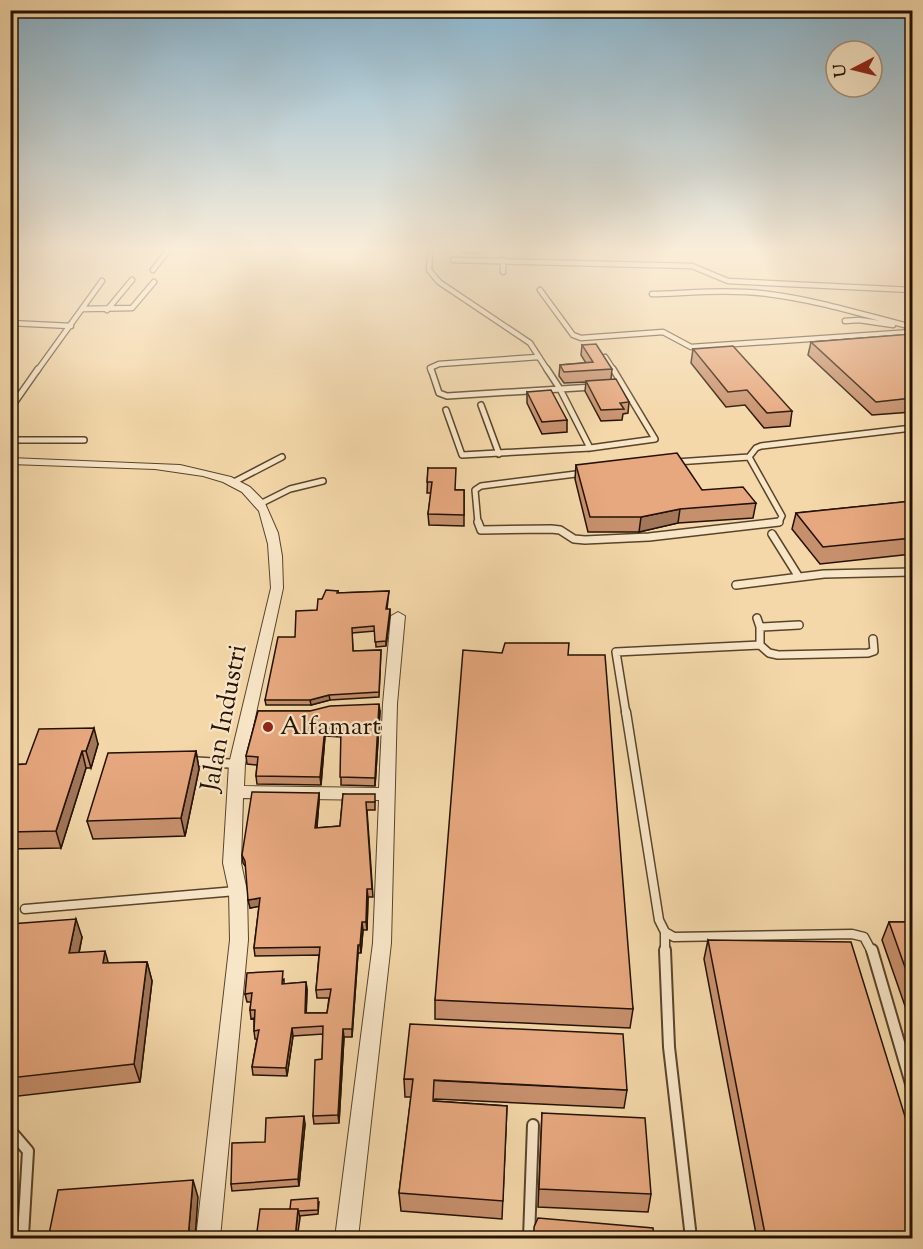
<svg xmlns="http://www.w3.org/2000/svg" width="923" height="1249" font-family="'Sorts Mill Goudy',serif">
<rect width="100%" height="100%" fill="#f4d8aa"/>
<filter id="stains"><feTurbulence type="fractalNoise" baseFrequency=".00333" numOctaves="4"/><feColorMatrix values="0 0 0 0 .2 0 0 0 0 .09 0 0 0 0 .02 0 0 0 .5 -.17"/></filter>
<radialGradient id="worn" r=".72"><stop offset=".6" stop-color="#630" stop-opacity="0"/><stop offset="1" stop-color="#630" stop-opacity=".3"/></radialGradient>
<g fill="none" stroke-linecap="round" stroke-linejoin="round">
<g stroke="#59442a" stroke-width="7">
<path id="service-far4" d="M 430,255 L 429,270 L 439,282 L 530,343 L 548,371
M 453,260 L 692,266 L 728,281 L 912,290
M 503,260 L 503,272
M 153,270 L 169,249
M 540,290 L 573,335 L 581,338 L 663,332 L 691,347 L 912,332
M 652,294 C 690,293 729,289 768,294 C 817,300 864,315 912,327
M 82,309 L 132,308 L 154,282
M 107,310 L 132,280
M 845,321 L 859,320 L 893,325
M 10,323 L 71,326
M 605,357 L 614,371
M 37,371 L 102,281
M 431,371 L 430,368 L 439,364 L 538,357"/>
</g>
<g stroke="#59442a" stroke-width="8">
<path id="service-far3" d="M 431,369 L 439,393 L 447,396 L 593,387
M 547,369 L 560,389 L 590,448
M 481,405 L 499,454
M 10,409 L 38,369
M 446,410 L 462,455 L 590,448 L 655,439 L 613,369
M 10,440 L 84,440
M 749,457 L 782,516 L 779,522 L 769,523
M 676,462 L 749,457 L 756,448 L 761,446 L 912,428
M 232,483 L 282,457
M 260,504 L 290,489 L 323,481
M 478,523 L 475,490 L 481,486 L 584,473"/>
</g>
<g stroke="#59442a" stroke-width="10">
<path id="service-far2" d="M 478,522 L 481,530 L 551,529 L 560,530 L 574,539 L 585,540 L 649,537 L 779,522
M 772,534 L 797,574
M 736,585 L 824,574 L 912,572
M 757,618 L 760,627 L 760,645
M 760,627 L 799,625
M 626,714 L 616,652 L 760,645 L 769,653 L 778,655 L 868,653 L 874,651 L 873,639"/>
</g>
<g stroke="#59442a" stroke-width="11">
<path id="service-far1" d="M 626,712 L 659,920 L 665,932 L 674,937 L 852,934 L 864,937 L 872,952
M 189,761 L 237,764
M 25,909 L 236,891
M 665,952 L 665,932"/>
</g>
<g stroke="#59442a" stroke-width="14">
<path id="service" d="M 665,950 L 669,1047 L 691,1238
M 872,950 L 912,1087
M 10,1130 L 28,1151 L 23,1236 L 10,1237
M 529,1238 L 533,1125"/>
</g>
<g stroke="#59442a" stroke-width="2">
<path id="minor" d="M 10,458 L 180,465 L 231,477 L 250,487 L 264,501 L 278,533 L 282,556 L 283,588 L 245,764 L 244,786 L 379,788 L 383,704 L 391,616 L 398,612 L 405,616 L 397,704 L 391,943 L 358,1238 L 335,1238 L 373,943 L 379,800 L 243,798 L 241,863 L 247,891 L 248,940 L 220,1238 L 196,1238 L 230,940 L 229,891 L 223,863 L 229,764 L 271,588 L 268,544 L 259,511 L 242,492 L 223,482 L 203,476 L 155,469 L 10,464 Z"/>
</g>
<use href="#service-far4" stroke="#f8e6c8" stroke-width="4.5"/>
<use href="#service-far3" stroke="#f8e6c8" stroke-width="5"/>
<use href="#service-far2" stroke="#f8e6c8" stroke-width="7"/>
<use href="#service-far1" stroke="#f8e6c8" stroke-width="8"/>
<use href="#service" stroke="#f8e6c8" stroke-width="10"/>
<use href="#minor" fill="#f8e6c8" fill-rule="evenodd"/>
</g>
<path fill="#c7906d" stroke="#251200" stroke-width="1.5" d="M 461,249 L 480,249 L 480,253 L 462,253 Z
M 902,249 L 912,249 L 912,255 L 905,251 Z
M 912,334 L 912,412 L 872,415 L 808,355 L 811,342 Z
M 582,345 L 612,369 L 611,379 L 629,402 L 628,413 L 623,414 L 622,420 L 601,421 L 585,391 L 586,382 L 564,383 L 559,376 L 560,365 L 586,363 L 581,355 Z
M 693,349 L 792,411 L 790,426 L 764,428 L 745,405 L 726,407 L 691,363 Z
M 527,392 L 567,420 L 567,432 L 542,434 L 527,403 Z
M 576,465 L 702,490 L 756,503 L 753,518 L 678,523 L 639,532 L 588,532 L 575,479 Z
M 428,468 L 456,490 L 464,490 L 464,526 L 429,525 L 428,514 L 431,493 L 427,493 Z
M 912,501 L 912,554 L 820,564 L 792,529 L 796,513 Z
M 338,591 L 338,593 L 389,591 L 387,609 L 390,614 L 386,646 L 376,647 L 375,631 L 352,633 L 353,651 L 381,650 L 379,697 L 330,700 L 311,705 L 266,705 L 265,700 L 295,637 L 317,610 L 322,599 Z
M 502,653 L 568,655 L 633,1009 L 630,1028 L 435,1019 L 435,1000 Z
M 258,711 L 380,711 L 375,786 L 341,785 L 341,737 L 325,736 L 321,785 L 257,784 L 256,776 L 257,765 L 247,764 L 246,756 Z
M 98,744 L 91,768 L 86,768 L 61,848 L 10,849 L 10,765 L 26,764 Z
M 196,751 L 199,769 L 185,836 L 93,839 L 87,821 Z
M 319,793 L 319,801 L 317,828 L 340,826 L 343,794 L 375,802 L 375,810 L 367,810 L 373,897 L 368,897 L 367,930 L 363,930 L 361,953 L 358,953 L 352,1037 L 344,1037 L 339,1123 L 314,1124 L 313,1116 L 322,1059 L 323,1034 L 293,1036 L 287,1076 L 253,1075 L 252,1067 L 257,1039 L 255,1039 L 254,1031 L 254,1018 L 251,1019 L 250,1010 L 251,1002 L 247,1002 L 245,994 L 284,979 L 284,984 L 306,982 L 307,990 L 306,1013 L 327,1013 L 329,998 L 317,998 L 316,990 L 319,955 L 255,956 L 254,948 L 259,906 L 250,908 L 246,867 L 243,863 L 242,855 Z
M 889,922 L 912,922 L 912,1026 L 882,940 Z
M 10,924 L 82,937 L 79,953 L 109,963 L 147,962 L 152,981 L 140,1082 L 10,1097 Z
M 708,940 L 912,1239 L 757,1239 L 704,959 Z
M 404,1079 L 627,1090 L 624,1108 L 435,1099 L 434,1101 L 507,1106 L 502,1219 L 401,1211 L 399,1193 L 411,1097 L 405,1097 Z
M 542,1113 L 651,1194 L 648,1212 L 538,1207 Z
M 305,1124 L 299,1186 L 232,1191 L 231,1184 L 265,1142 Z
M 319,1202 L 318,1214 L 299,1216 L 300,1218 L 290,1209 Z"/>
<path fill="#a27659" stroke="#251200" stroke-width="1.5" d="M 13,462 L 16,474 L 10,481 L 10,465 Z
M 680,509 L 678,523 L 639,532 L 641,517 Z
M 390,609 L 390,614 L 386,646 L 386,641 Z
M 329,695 L 330,700 L 311,705 L 310,700 Z
M 379,704 L 380,711 L 375,786 L 375,778 Z
M 94,728 L 98,744 L 91,768 L 86,751 Z
M 325,728 L 325,736 L 321,785 L 320,777 Z
M 82,751 L 86,768 L 61,848 L 56,831 Z
M 196,751 L 199,769 L 185,836 L 181,818 Z
M 319,793 L 319,801 L 316,836 L 315,828 Z
M 367,889 L 368,897 L 367,930 L 366,922 Z
M 260,898 L 262,906 L 250,908 L 248,900 Z
M 76,919 L 82,937 L 75,972 L 69,953 Z
M 362,922 L 363,930 L 361,953 L 360,945 Z
M 358,945 L 358,953 L 352,1037 L 352,1029 Z
M 105,951 L 110,969 L 103,963 Z
M 147,962 L 152,981 L 140,1082 L 134,1064 Z
M 306,982 L 307,990 L 306,1021 L 305,1013 Z
M 292,1028 L 293,1036 L 287,1076 L 286,1068 Z
M 343,1029 L 344,1037 L 339,1123 L 338,1115 Z
M 304,1116 L 305,1124 L 299,1186 L 298,1179 Z
M 193,1180 L 198,1197 L 195,1239 L 188,1239 Z
M 298,1209 L 300,1218 L 297,1239 L 295,1239 Z"/>
<path fill="#e7a87f" stroke="#251200" stroke-width="1.5" d="M 462,249 L 480,249 L 462,250 Z
M 912,334 L 912,341 L 908,346 L 912,352 L 912,398 L 876,402 L 811,342 Z
M 596,344 L 612,369 L 564,372 L 560,365 L 593,362 L 582,345 Z
M 733,346 L 792,411 L 767,413 L 747,390 L 728,392 L 693,349 Z
M 616,379 L 629,402 L 620,403 L 624,409 L 601,410 L 586,381 Z
M 551,390 L 567,420 L 542,422 L 527,392 Z
M 677,453 L 702,490 L 743,487 L 756,503 L 680,509 L 641,517 L 590,517 L 576,465 Z
M 428,468 L 456,468 L 455,490 L 464,490 L 464,515 L 428,514 L 432,482 L 427,482 Z
M 912,501 L 912,538 L 823,547 L 796,513 Z
M 326,590 L 338,591 L 337,593 L 389,591 L 386,609 L 390,609 L 386,641 L 375,642 L 374,626 L 352,628 L 353,651 L 381,650 L 379,692 L 329,695 L 310,700 L 265,700 L 278,637 L 295,637 L 296,611 L 317,610 L 318,599 L 322,599 Z
M 505,643 L 569,643 L 568,655 L 605,655 L 633,1009 L 435,1000 L 463,650 L 502,653 Z
M 379,704 L 375,778 L 340,777 L 341,729 L 325,728 L 320,777 L 256,776 L 258,757 L 246,756 L 258,711 L 310,711 L 330,706 Z
M 94,728 L 86,751 L 82,751 L 56,831 L 10,832 L 10,765 L 26,764 L 39,729 Z
M 196,751 L 181,818 L 87,821 L 108,753 Z
M 252,792 L 319,793 L 315,828 L 340,826 L 343,794 L 375,794 L 375,802 L 366,802 L 372,889 L 367,889 L 366,922 L 362,922 L 360,945 L 358,945 L 352,1029 L 343,1029 L 338,1115 L 313,1116 L 315,1060 L 322,1059 L 323,1026 L 292,1028 L 286,1068 L 252,1067 L 259,1030 L 254,1031 L 255,1010 L 250,1010 L 252,993 L 245,994 L 247,973 L 283,971 L 282,984 L 306,982 L 305,1013 L 327,1013 L 331,989 L 316,990 L 320,947 L 254,948 L 260,898 L 248,900 L 245,861 L 242,855 Z
M 76,919 L 69,953 L 105,951 L 103,963 L 147,962 L 134,1064 L 10,1078 L 10,924 Z
M 889,922 L 912,922 L 912,987 Z
M 708,940 L 851,942 L 912,1139 L 912,1239 L 766,1239 Z
M 410,1024 L 623,1034 L 627,1090 L 434,1080 L 433,1101 L 507,1106 L 503,1201 L 399,1193 L 413,1079 L 404,1079 Z
M 542,1113 L 645,1118 L 651,1194 L 539,1189 Z
M 304,1116 L 298,1179 L 231,1184 L 232,1143 L 265,1142 L 266,1118 Z
M 193,1180 L 188,1239 L 48,1239 L 58,1190 Z
M 318,1198 L 318,1210 L 298,1211 L 298,1209 L 290,1209 L 291,1200 Z
M 260,1209 L 298,1209 L 295,1239 L 256,1239 Z
M 538,1218 L 653,1228 L 654,1239 L 534,1239 L 534,1227 Z"/>
<linearGradient id="sky" x2="0" y2="1"><stop stop-color="#89b6d1"/><stop offset="0.59" stop-color="#faedd9"/><stop offset="1" stop-color="#faedd9" stop-opacity="0"/></linearGradient>
<rect width="923" height="423" fill="url(#sky)"/>
<circle fill="#8f2418" stroke="#f8e6c8" stroke-width="2" cx="268" cy="727" r="6"/>
<g text-anchor="middle" dominant-baseline="central" stroke-width="4.5" stroke-linejoin="round" paint-order="stroke">
<g font-size="26" fill="#251200" stroke="#f8e6c8">
<text transform="translate(225 718) rotate(-79)">Jalan Industri</text>
</g>
<g font-size="26" fill="#251200" stroke="#f8e6c8" text-anchor="start">
<text x="280" y="727">Alfamart</text>
</g>
</g>
<rect width="923" height="1249" fill="none" stroke="#f4d8aa" stroke-width="36"/>
<rect x="12" y="12" width="899" height="1225" fill="none" stroke="#251200" stroke-width="3"/>
<rect x="18" y="18" width="887" height="1213" fill="none" stroke="#251200" stroke-width="1.5"/>
<g transform="translate(854 69) rotate(263)"><circle r="28" fill="#f8e6c8" stroke="#a49178" stroke-width="1.5"/>
<path d="M0-4.5L10 22L0 15L-10 22Z" fill="#8f2418"/>
<text y="-9" font-size="16" font-weight="bold" text-anchor="middle" fill="#251200">U</text>
</g>
<rect width="100%" height="100%" filter="url(#stains)"/>
<rect width="100%" height="100%" fill="url(#worn)"/>
</svg>
